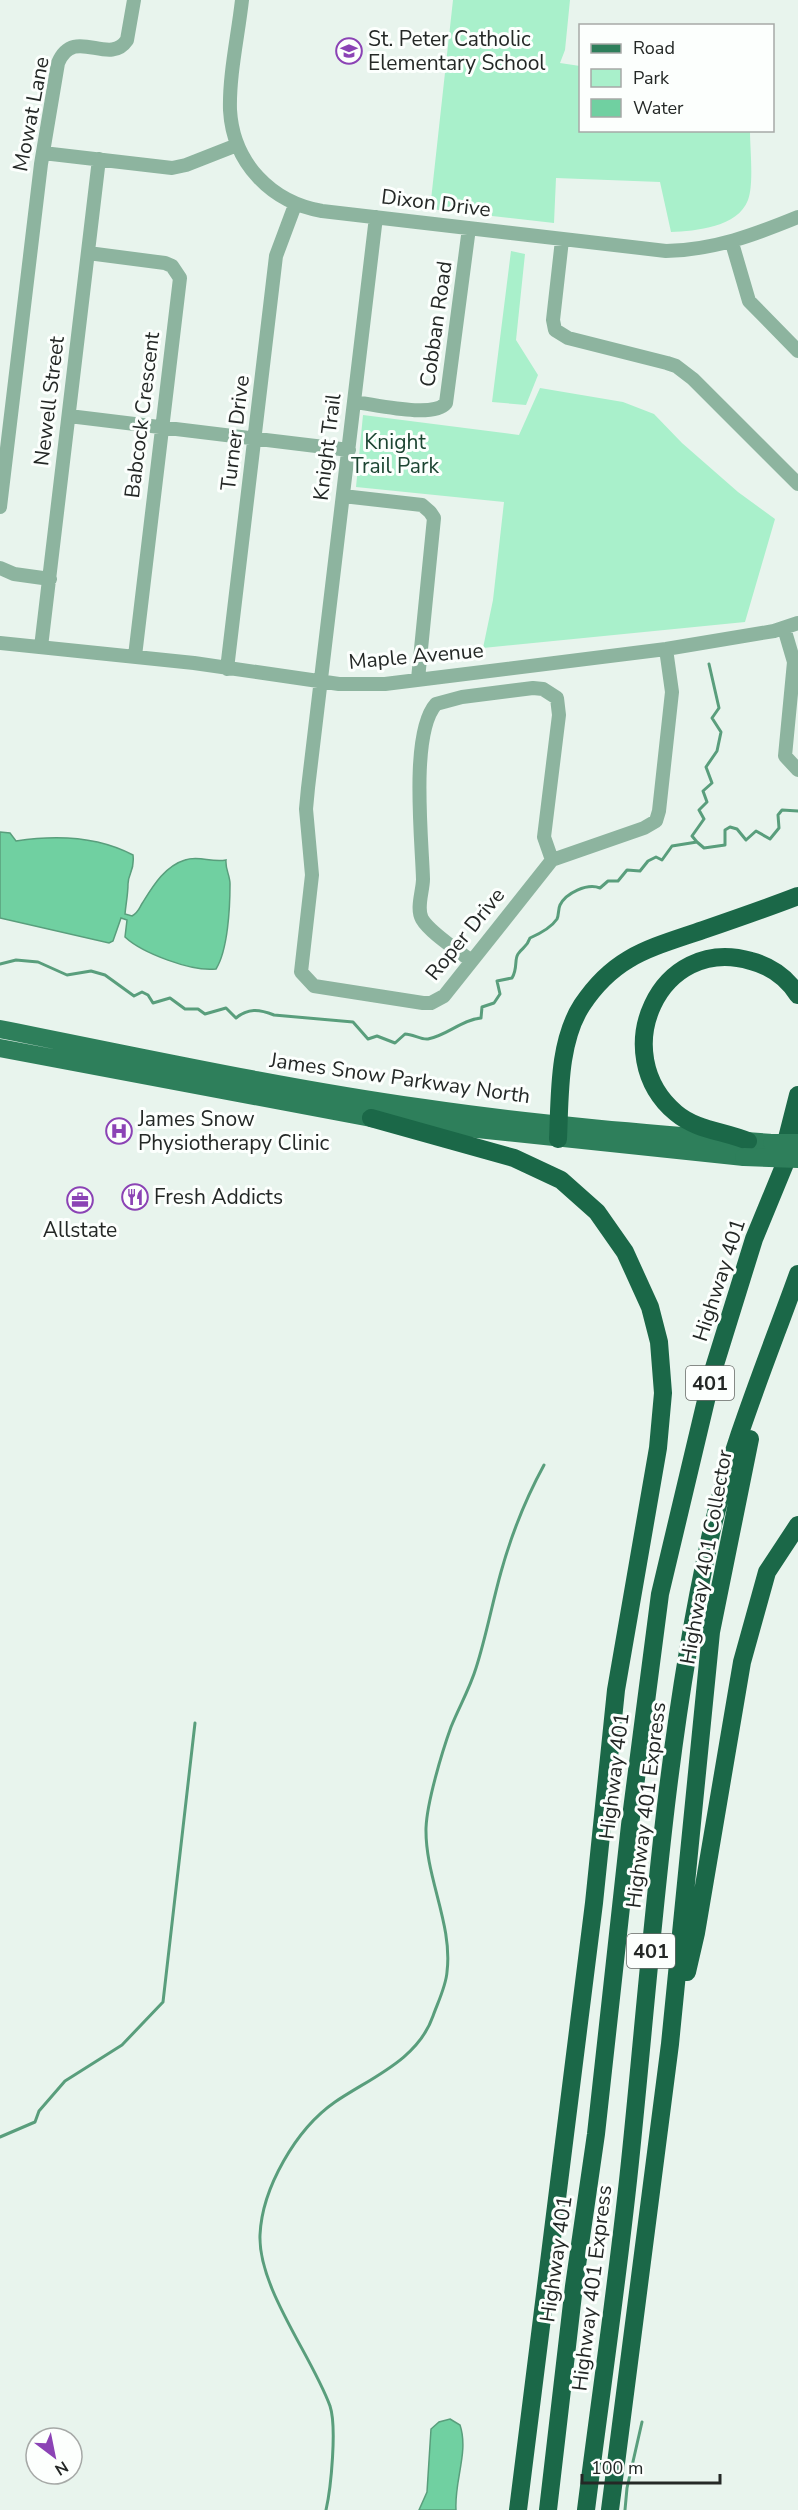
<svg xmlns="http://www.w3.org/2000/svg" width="798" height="2510" font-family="'Nunito Sans',sans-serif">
<rect width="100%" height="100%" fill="#e8f4ed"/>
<path fill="#a9f0cb" d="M 453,0 L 570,0 L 565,50 L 560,63 L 580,66 L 580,130 L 750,131 C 750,149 754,184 748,200 C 738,227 696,231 671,232 L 660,182 L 556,178 L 554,223 L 430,209 Z
M 511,251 L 525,254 L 516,340 L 538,375 L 526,405 L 492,402 Z
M 540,388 L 623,402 L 654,414 L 682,443 L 738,492 L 775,519 L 745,622 L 483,648 L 493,600 L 504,502 L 356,487 L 363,415 L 519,435 Z"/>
<path fill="#70d0a1" stroke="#599e7c" stroke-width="1.5" d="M 0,832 L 10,833 L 16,841 C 55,835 97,836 133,855 C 135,871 128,873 128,884 C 128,894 126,903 125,914 L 132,916 C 139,912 139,908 143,902 C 153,886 165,866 185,860 C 199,855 211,863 226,860 C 225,869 230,875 230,884 C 230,907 228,950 216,969 C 192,972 142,953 125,937 L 127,920 L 121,918 L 113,941 L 109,943 L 0,918 Z
M 450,2419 L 460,2425 C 469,2452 454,2481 456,2510 L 419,2510 L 427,2492 L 431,2429 L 439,2422 Z"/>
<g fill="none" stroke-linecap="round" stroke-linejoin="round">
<path stroke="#599e7c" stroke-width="3" d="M 697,842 L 692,836 L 704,819 L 699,810 L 707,802 L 703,791 L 712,783 L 706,767 L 717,751 L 721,732 L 712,718 L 719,708 L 709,664
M 0,964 L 16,960 L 38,962 L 67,975 L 91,971 L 105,975 L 134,996 L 142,992 L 148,995 L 153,1003 L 170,998 L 185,1009 L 198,1009 L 205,1014 L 226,1008 L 236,1018 C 248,1008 259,1009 274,1015 L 353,1022 L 368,1039 L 377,1036 L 395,1043 L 405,1034 C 413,1034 421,1040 428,1039 C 448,1035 461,1020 481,1018 L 482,1007 L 494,1003 L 500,994 L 497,981 L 512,978 C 518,968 514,960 518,954 C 523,947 527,947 530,938 C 539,934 551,928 557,919 C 559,915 558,909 560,905 C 566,893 587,883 600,888 L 608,881 L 618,881 L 627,870 L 640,871 L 648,861 L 656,857 L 662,860 L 672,846 L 697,842 L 704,848 L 725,845 L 725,830 L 730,827 L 737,829 L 746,840 L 756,831 L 770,839 L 779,828 L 778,815 L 782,810 L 798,811
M 0,2137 L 35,2122 L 39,2111 L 65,2081 L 122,2045 L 163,2002 L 195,1723
M 326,2510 C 331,2488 337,2427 330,2406 C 312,2356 258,2288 260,2235 C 262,2188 296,2129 335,2102 C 370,2078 418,2060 433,2016 C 438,2002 446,1986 447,1972 C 453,1924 425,1877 426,1828 C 427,1802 442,1752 451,1727 C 459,1707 470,1688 476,1668 C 486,1637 492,1604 501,1572 C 511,1536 526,1498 544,1465
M 625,2510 L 627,2488 L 642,2422"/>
<path stroke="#8db49f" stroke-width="14" d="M 242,0 C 238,36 229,75 230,110 C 233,163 271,202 322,211 L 666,251 C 714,250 754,235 798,217
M 43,153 L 172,168 L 186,165 L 237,145
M 376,217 L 308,788 L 306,809 L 312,875 L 301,972 L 314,986 L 423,1003 L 431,1003 L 444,996 L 552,860 L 644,828 L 656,821 L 659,811 L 672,692 L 666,649
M 562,240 L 553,320 L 555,330 L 568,338 L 667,363 L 676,366 L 693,379 L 798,484
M 732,243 L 749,301 L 798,351
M 88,253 L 165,263 L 172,266 L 180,278 L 135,656
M 354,402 C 374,404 433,419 446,403 L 469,228
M 69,416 L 349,450
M 343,496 L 422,505 L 430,512 L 434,518 L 418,679
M 0,507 L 41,164 L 58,63 C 74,25 109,67 127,40 L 134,0
M 0,568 L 14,574 L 50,579
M 784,628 L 794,662 L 785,756 L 798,770
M 0,643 L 194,663 L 339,684 L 385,684 L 666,649 L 774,631 L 798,623
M 41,647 L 99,159
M 227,669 L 276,256 L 295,205
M 471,961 C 459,951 430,933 422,919 C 416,908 423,891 423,879 C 422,840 410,733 436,704 L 462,697 L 533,688 L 543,689 L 557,698 L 559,715 L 544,837 L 552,860"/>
<path stroke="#2e7f5b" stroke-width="18" d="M 0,1029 C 141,1057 282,1088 424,1108 C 539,1125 656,1134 772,1143
M 0,1048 L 371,1118 L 744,1157"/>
<path stroke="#1b6848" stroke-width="18" d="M 371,1118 L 514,1158 L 561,1180 L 597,1212 L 625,1252 L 650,1307 L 659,1342 L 663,1393 L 658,1448 L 616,1690 L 594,1903 L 518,2510
M 558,1139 C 560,1096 558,1042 582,1005 C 615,955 651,948 703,930 C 735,919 767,908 798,896
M 748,1141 C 724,1131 696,1130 676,1113 C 606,1054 659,934 751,961 C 770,966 787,978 798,995
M 785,1146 L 798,1095
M 687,1972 L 696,1933 L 742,1662 L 767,1572 L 798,1525
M 548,2510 L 574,2286 L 596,2134 L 630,1825 L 660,1594 L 713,1371 L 754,1239 L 798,1132
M 586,2510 C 601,2391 619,2272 631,2152 C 652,1947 665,1740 710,1538 C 730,1448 767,1360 798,1274
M 610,2510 L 670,2044 L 711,1632 L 750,1439"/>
<path stroke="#2e7f5b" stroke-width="18" d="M 772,1143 L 798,1143
M 744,1157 L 798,1159"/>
</g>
<defs>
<g id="school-ring" transform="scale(1.35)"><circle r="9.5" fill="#fcfffd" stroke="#8b43b5" stroke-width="1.5"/><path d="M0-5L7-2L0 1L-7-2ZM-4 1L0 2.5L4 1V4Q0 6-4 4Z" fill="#8b43b5"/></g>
<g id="hospital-ring" transform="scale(1.35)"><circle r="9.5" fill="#fcfffd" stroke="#8b43b5" stroke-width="1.5"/><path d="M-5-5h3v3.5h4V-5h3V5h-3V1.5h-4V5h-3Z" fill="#8b43b5"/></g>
<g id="restaurant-ring" transform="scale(1.35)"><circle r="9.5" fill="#fcfffd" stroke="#8b43b5" stroke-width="1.5"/><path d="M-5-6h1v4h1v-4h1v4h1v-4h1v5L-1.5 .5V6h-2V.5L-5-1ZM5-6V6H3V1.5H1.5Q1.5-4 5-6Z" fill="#8b43b5"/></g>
<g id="office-ring" transform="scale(1.35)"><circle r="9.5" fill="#fcfffd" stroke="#8b43b5" stroke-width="1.5"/><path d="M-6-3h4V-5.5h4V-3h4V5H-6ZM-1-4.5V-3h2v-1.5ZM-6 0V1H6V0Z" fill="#8b43b5"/></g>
</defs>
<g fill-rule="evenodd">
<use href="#school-ring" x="349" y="51"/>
<use href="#hospital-ring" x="119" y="1131"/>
<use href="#restaurant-ring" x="135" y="1197"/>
<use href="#office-ring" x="80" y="1200"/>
</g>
<g text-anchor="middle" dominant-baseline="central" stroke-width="6" stroke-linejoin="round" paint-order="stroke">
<g fill="#fcfffd" stroke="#656866" stroke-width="1.5">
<rect x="686" y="1366" width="48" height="34" rx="4.5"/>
<rect x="627" y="1934" width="48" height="34" rx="4.5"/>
</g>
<g font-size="20" font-weight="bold" fill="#242826">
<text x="710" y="1383">401</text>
<text x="651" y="1951">401</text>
</g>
<g font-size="21" fill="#242826" stroke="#fcfffd" text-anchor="start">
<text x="368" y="39">St. Peter Catholic<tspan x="368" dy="24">Elementary School</tspan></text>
<text x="138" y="1119">James Snow<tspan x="138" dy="24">Physiotherapy Clinic</tspan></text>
<text x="154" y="1197">Fresh Addicts</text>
<text x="80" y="1230" text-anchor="middle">Allstate</text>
</g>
<g font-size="21" fill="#242826" stroke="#fcfffd">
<text transform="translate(31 114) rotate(-79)">Mowat Lane</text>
<text transform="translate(436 203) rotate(7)">Dixon Drive</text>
<text transform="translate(436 324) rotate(-82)">Cobban Road</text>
<text transform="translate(49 401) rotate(-83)">Newell Street</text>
<text transform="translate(142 415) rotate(-83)">Babcock Crescent</text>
<text transform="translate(235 433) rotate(-83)">Turner Drive</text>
<text transform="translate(327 447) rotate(-83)">Knight Trail</text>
<text transform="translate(416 656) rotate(-5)">Maple Avenue</text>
<text transform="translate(465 934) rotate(-51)">Roper Drive</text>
<text transform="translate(400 1078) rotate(8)">James Snow Parkway North</text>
<text transform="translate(719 1280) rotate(-72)">Highway 401</text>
<text transform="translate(706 1557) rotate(-80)">Highway 401 Collector</text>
<text transform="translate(614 1776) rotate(-83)">Highway 401</text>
<text transform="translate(646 1805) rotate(-83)">Highway 401 Express</text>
<text transform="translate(556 2259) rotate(-82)">Highway 401</text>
<text transform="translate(592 2288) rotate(-83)">Highway 401 Express</text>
</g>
<g font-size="21" fill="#1c4532" stroke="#fcfffd">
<text x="395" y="442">Knight<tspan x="395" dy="24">Trail Park</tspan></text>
</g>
</g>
<rect x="579" y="24" width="195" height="108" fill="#fcfffd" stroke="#a6a9a7" stroke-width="1.5"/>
<rect x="591" y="44" width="30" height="9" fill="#2e7f5b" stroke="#a6a9a7" stroke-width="1.5"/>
<text x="633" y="54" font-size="18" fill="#242826">Road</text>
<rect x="591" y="69" width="30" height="18" fill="#a9f0cb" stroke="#a6a9a7" stroke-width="1.5"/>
<text x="633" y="84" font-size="18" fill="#242826">Park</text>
<rect x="591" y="99" width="30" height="18" fill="#70d0a1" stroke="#a6a9a7" stroke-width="1.5"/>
<text x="633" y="114" font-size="18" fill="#242826">Water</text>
<g transform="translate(54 2456) rotate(148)"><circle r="28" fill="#fcfffd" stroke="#a6a9a7" stroke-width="1.5"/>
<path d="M0-4.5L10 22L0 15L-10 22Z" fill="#8b43b5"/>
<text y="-9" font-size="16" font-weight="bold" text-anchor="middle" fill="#242826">N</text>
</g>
<path d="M582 2474v9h138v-9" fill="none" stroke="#242826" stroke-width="3"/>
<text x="591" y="2474" font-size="18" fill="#242826" stroke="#fcfffd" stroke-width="4.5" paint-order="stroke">100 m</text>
</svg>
